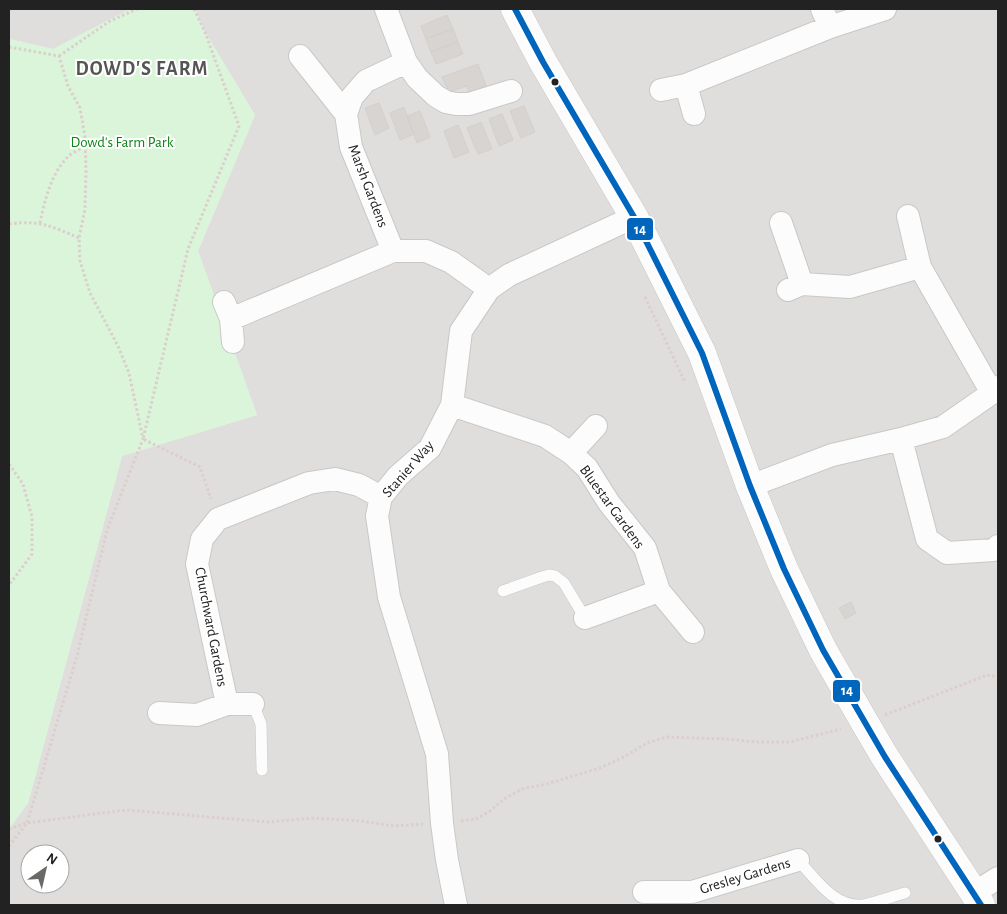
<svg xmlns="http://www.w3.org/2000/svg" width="1007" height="914" font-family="'Alegreya Sans',sans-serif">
<rect width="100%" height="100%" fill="#f0eeeb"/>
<path fill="#dfdedc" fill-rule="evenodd" d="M 9,9 L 130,9 L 53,49 L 9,39 Z
M 195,9 L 998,9 L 998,905 L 9,905 L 9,829 L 28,803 L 122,456 L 257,415 L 198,251 L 255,115 L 205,32 ZM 30,854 L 60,854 L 60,884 L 30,884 Z"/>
<path fill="#daf5da" d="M 130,9 L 195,9 L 205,32 L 255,115 L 198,251 L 257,415 L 122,456 L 28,803 L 9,829 L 9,39 L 53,49 Z"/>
<path fill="#d7d4d2" stroke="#d3d0cc" d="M 447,15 L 453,29 L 426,39 L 421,26 Z
M 453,29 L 458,42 L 431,52 L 426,39 Z
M 458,42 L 463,54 L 436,64 L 431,52 Z
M 478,64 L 486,86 L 469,93 L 467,86 L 449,92 L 442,77 Z
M 379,103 L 389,128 L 375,135 L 365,108 Z
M 524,106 L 535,132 L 521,138 L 510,111 Z
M 404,107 L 414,134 L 400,140 L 390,113 Z
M 420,111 L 430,137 L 417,143 L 407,116 Z
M 502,114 L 513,140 L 499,146 L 489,119 Z
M 481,122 L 492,149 L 478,154 L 467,128 Z
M 458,125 L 469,152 L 454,158 L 444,131 Z
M 851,602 L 856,613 L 845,619 L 839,608 Z"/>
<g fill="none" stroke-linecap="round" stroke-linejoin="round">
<g stroke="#c9c8c7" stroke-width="12">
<path id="service" d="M 503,591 L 542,577 L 549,575 L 555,576 L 564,583 L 585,618
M 253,704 L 261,724 L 262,770
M 798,860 C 815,878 834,908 863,905 C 875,903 893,896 905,893"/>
</g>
<g stroke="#c9c8c7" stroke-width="24">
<path id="minor" d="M 386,9 L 406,62 L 417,78 L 436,96 L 446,102 L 456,104 L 469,104 L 511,91
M 822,9 L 830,27
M 300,56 L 346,114
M 686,85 L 694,114
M 661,90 L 686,85 L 830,27 L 885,9
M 908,216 L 920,267 L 992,393
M 781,223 L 802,284
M 393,251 L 351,147 L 346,114 L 352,97 L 366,81 L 406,62
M 788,290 L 802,284 L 850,287 L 920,267
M 224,302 L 231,319 L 233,342
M 231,319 L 393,251 L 426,251 L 451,262 L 489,289
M 452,405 L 545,436 L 571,453 L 587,468 L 609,503 L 645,548 L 659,591 L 693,632
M 901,439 L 927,539 L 947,553 L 994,550 L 998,546
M 571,453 L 596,426
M 750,486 L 832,455 L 901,439 L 943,427 L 992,393 L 998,387
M 585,618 L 659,591
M 227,704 L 197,564 L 202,539 L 218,519 L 309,483 L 335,479 L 359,485 L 381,497
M 159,713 L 197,715 L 227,704 L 253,704
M 644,892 L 692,892 L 798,860
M 974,893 L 998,878
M 456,905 L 447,860 L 442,823 L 437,754 L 389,597 L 377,516 L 381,497 L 398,476 L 430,448 L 452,405 L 461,331 L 489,289 L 509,275 L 634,217"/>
</g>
<g stroke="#c9c8c7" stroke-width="29">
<path id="tertiary" d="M 515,9 L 543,62 L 634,217 L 702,353 L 750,486 L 784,569 L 823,650 L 865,723 L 885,757 L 974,893 L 981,905"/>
</g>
<path stroke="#dccecd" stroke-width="3" stroke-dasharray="2.5 2.5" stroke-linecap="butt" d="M 194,9 L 205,32 L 239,126 L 188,249 L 143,439 L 200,467 L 211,499
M 9,47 L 59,56 L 68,86 L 80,108 L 85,137 L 86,171 L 85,209 L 79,238 L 80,261 L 90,293 L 118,346 L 129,373 L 143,439 L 107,530 L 77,656 L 27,823 L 9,846
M 59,56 L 110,21 L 137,9
M 40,223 C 45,199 52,170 71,154 C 76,151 81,149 85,146
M 9,224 C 40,220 51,226 79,238
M 645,297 L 685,382
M 9,464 L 23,484 L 32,517 L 32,554 L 9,585
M 885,715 L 987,675 L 998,677
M 461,821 L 476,819 L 490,811 L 504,799 L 522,789 L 547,784 L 600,768 L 622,758 L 647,743 L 667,737 L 723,739 L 758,742 L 790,742 L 841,729
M 9,829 L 27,823 L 126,810 L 269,822 L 314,818 L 360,821 L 394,826 L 423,824"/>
<use href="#service" stroke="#fdfcfc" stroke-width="11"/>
<use href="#minor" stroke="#fdfcfc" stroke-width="22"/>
<use href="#tertiary" stroke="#fdfcfc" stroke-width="28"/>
<g stroke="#fff" stroke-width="10">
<path id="bus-1" d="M 515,9 L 543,62 L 634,217 L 702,353 L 750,486 L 784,569 L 823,650 L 885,757 L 981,905"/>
</g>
<use href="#bus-1" stroke="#0065bd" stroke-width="6"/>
</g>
<g fill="#222" stroke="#fff" stroke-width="2">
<circle cx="555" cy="82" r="4.5"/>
<circle cx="938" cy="839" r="4.5"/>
</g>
<g text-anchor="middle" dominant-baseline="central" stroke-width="4" stroke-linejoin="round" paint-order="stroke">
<g font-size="15" fill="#0c8416" stroke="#fff">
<text x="122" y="142">Dowd's Farm Park</text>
</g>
<g font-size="15" fill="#222" stroke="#fff">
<text transform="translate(368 186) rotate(69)">Marsh Gardens</text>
<text transform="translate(408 469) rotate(-49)">Stanier Way</text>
<text transform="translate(612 507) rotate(54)">Bluestar Gardens</text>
<text transform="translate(211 627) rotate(79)">Churchward Gardens</text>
<text transform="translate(745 876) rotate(-17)">Gresley Gardens</text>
</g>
<g font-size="20" font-weight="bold" letter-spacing="1" fill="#555" stroke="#fff">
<text x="142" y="69">DOWD'S FARM</text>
</g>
</g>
<g stroke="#fff" stroke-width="2">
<rect x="626" y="217" width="28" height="24" rx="5" fill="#0065bd"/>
<rect x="832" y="679" width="29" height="24" rx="5" fill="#0065bd"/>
</g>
<g font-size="14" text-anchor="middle" font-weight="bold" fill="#fff">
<text x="640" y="234">14</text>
<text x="847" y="695">14</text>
</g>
<rect width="1007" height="914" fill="none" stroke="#222222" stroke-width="20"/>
<g transform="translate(45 869) rotate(34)"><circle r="24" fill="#ffffff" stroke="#a7a7a7"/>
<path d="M0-4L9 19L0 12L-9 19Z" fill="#6a6968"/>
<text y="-8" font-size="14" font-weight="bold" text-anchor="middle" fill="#222222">N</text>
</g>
</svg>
